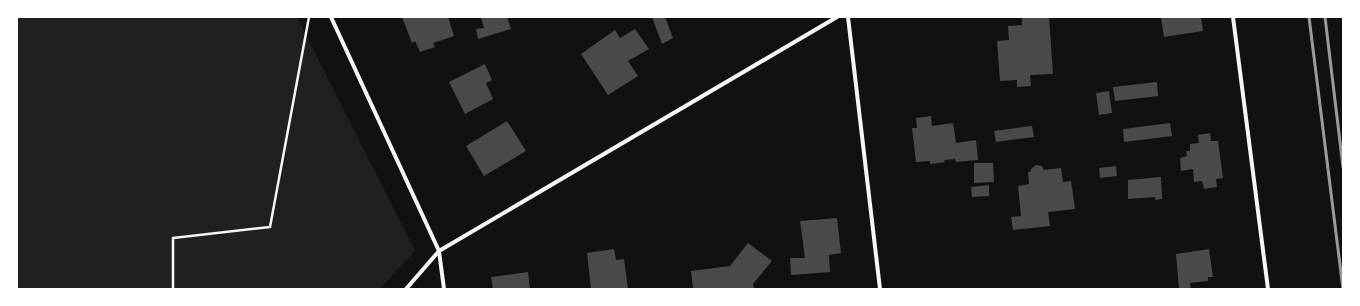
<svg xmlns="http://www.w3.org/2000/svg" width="1360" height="306" font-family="'Nunito Sans',sans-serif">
<rect width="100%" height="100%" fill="#111"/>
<path fill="#202020" d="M 17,17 L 297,17 L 415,251 L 380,289 L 17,289 Z"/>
<path fill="#4a4a4a" d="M 402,17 L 448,17 L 454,36 L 433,43 L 435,47 L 420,52 L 415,41 L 412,43 Z
M 481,17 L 507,17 L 511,29 L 478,39 L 476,29 L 484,28 Z
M 652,17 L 665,17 L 673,38 L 662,44 Z
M 1022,17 L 1049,17 L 1053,74 L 1030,75 L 1031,86 L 1017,87 L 1017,80 L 1000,81 L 997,41 L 1009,40 L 1008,26 L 1022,25 Z
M 1161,17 L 1201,17 L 1203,31 L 1164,37 Z
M 635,29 L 649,49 L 628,61 L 638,76 L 608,95 L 581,54 L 615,30 L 620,38 Z
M 485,64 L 492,80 L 486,83 L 493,99 L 465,114 L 449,82 Z
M 1157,82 L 1158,96 L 1115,101 L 1113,87 Z
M 1109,91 L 1112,113 L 1099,115 L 1096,93 Z
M 931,116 L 932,126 L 953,123 L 956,143 L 976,140 L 978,160 L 956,162 L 955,159 L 944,160 L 945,162 L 930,164 L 930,161 L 916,162 L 912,128 L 917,128 L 916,118 Z
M 507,121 L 526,151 L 484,176 L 466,146 Z
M 1170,123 L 1172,136 L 1124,142 L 1123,129 Z
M 1032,126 L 1034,137 L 996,142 L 994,131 Z
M 1210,133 L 1211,141 L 1218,141 L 1223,178 L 1216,179 L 1217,187 L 1204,189 L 1202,181 L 1194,182 L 1193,169 L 1181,171 L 1180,158 L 1187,156 L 1186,151 L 1190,151 L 1190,144 L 1199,143 L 1198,135 Z
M 974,163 L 993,163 L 994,182 L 974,183 Z
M 1036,165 L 1042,166 L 1044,170 L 1061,168 L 1063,182 L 1071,181 L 1075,209 L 1048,212 L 1050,226 L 1013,230 L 1011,217 L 1021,216 L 1018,186 L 1029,184 L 1028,172 L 1030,172 L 1031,169 Z
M 1116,166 L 1117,176 L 1100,178 L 1099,168 Z
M 1161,177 L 1162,199 L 1155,200 L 1155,197 L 1128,199 L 1128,180 Z
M 989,185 L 989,196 L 972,197 L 971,187 Z
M 837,218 L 841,253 L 829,255 L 830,272 L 791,275 L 790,258 L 805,258 L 800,221 Z
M 748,243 L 772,261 L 753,284 L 754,289 L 693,289 L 691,271 L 730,266 Z
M 614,249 L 616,260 L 624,259 L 628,289 L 591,289 L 587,253 Z
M 1209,249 L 1213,277 L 1208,277 L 1208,281 L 1190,283 L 1191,289 L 1179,289 L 1176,254 Z
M 528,272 L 530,289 L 493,289 L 491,277 Z"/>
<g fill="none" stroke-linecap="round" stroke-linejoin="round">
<path stroke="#f5f5f5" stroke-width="2.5" d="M 173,289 L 173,238 L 270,227 L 309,17"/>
<path stroke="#f5f5f5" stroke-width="4" d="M 331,17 L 439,251 L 444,289
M 848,17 L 880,289
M 1233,17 L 1268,289
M 406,289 L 439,251 L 837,17"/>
<path stroke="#9a9a9a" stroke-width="3" d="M 1309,17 L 1343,289
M 1325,17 L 1343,167"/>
</g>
<rect width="1360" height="306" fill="none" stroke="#ffffff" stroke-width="36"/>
</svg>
